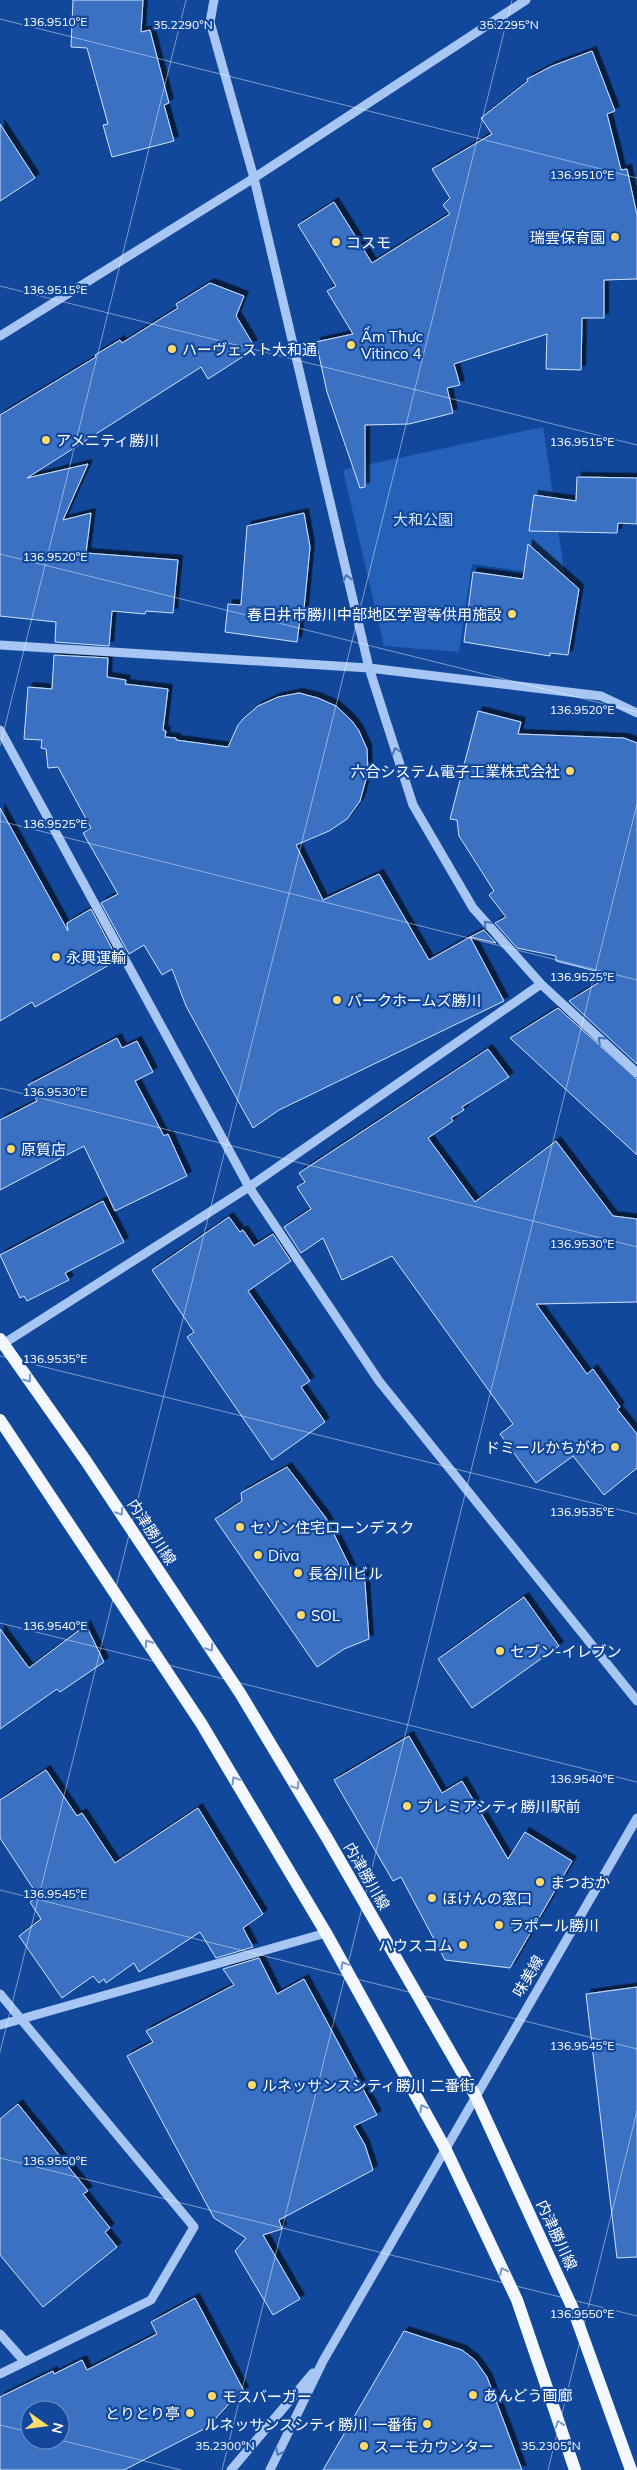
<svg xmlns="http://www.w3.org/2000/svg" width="637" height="2470" font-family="Mulish,'Noto Sans JP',sans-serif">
<defs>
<filter id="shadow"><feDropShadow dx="4.5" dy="-4.5" stdDeviation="0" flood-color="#0009"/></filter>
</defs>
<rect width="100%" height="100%" fill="#12489b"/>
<path fill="#2561b9" d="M 543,427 L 565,577 L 472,564 L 459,652 L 384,646 L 343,470 Z"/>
<path fill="#3b71c2" stroke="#cfe2fd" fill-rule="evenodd" filter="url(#shadow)" d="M 73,0 L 143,0 L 141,32 L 150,30 L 169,103 L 164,105 L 174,141 L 112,157 L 103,125 L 108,124 L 87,48 L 71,47 Z
M 592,51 L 615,111 L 607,114 L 621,170 L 627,169 L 637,215 L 637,279 L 604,280 L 604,318 L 582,318 L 581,370 L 546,369 L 547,334 L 454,364 L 460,385 L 447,388 L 453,413 L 409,424 L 365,425 L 365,487 L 360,488 L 327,392 L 316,342 L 353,334 L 327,291 L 336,286 L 298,225 L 334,202 L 372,263 L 450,214 L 443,205 L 450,198 L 432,169 L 492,134 L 481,118 L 528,81 L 527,79 L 552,66 Z
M 0,124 L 35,178 L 0,201 Z
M 210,283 L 244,296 L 236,316 L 253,344 L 247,347 L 250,352 L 208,379 L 201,367 L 27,478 L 88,464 L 63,520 L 91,513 L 86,553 L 178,560 L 173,613 L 146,611 L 145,614 L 112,611 L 109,646 L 55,642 L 56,622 L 0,616 L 0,415 L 96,357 L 95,355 L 120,340 L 122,343 L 178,308 L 176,304 Z
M 577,477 L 637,478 L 637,524 L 618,523 L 617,533 L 529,531 L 534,495 L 576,501 Z
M 304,513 L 310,547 L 303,619 L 300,618 L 297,642 L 225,632 L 228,604 L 241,605 L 247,526 Z
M 528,544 L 579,589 L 568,655 L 550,653 L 550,656 L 464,642 L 473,572 L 523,579 Z
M 54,655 L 108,658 L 107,677 L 126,680 L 125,684 L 168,689 L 163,730 L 166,731 L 165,737 L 176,738 L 176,740 L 228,747 L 238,725 L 244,718 L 258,706 L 278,697 L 299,693 L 318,698 L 336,706 L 352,721 L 359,731 L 367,749 L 368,772 L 360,801 L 347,819 L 329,831 L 296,845 L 323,900 L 379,874 L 429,960 L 470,937 L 504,1001 L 279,1110 L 253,1128 L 186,1006 L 172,969 L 162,975 L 144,945 L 129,954 L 101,903 L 118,894 L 83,833 L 91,828 L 58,767 L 48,768 L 46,749 L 41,748 L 42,740 L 24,739 L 28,687 L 52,689 Z
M 478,711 L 521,722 L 518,734 L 624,738 L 637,743 L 637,1064 L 569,1001 L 611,975 L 556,961 L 556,956 L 517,948 L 495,923 L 506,917 L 489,895 L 494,891 L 459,836 L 457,820 L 450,819 Z
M 0,808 L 68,931 L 67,923 L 91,909 L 118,960 L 35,1007 L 32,1002 L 0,1021 Z
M 484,930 L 496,943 L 470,937 Z
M 558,1008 L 637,1079 L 637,1155 L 510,1038 Z
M 117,1038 L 122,1048 L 137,1041 L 153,1072 L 135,1081 L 164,1136 L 168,1134 L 187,1176 L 115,1211 L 84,1146 L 0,1190 L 0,1120 L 37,1101 L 28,1085 Z
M 488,1049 L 509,1077 L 462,1107 L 464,1110 L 451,1118 L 453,1121 L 428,1138 L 475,1202 L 556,1141 L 613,1216 L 637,1219 L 637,1302 L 536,1304 L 587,1374 L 593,1369 L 620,1407 L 617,1409 L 637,1434 L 637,1468 L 604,1495 L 573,1456 L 536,1483 L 500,1434 L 513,1424 L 392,1256 L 342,1280 L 323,1238 L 301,1253 L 284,1227 L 311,1209 L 297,1187 L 305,1182 L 299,1173 Z
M 103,1201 L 124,1242 L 65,1273 L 69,1280 L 27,1301 L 24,1296 L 20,1298 L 0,1255 Z
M 229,1217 L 240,1232 L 243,1230 L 254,1246 L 273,1234 L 291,1261 L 248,1291 L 310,1381 L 301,1387 L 325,1422 L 272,1460 L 187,1337 L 194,1332 L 152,1270 Z
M 287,1467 L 326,1518 L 353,1573 L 364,1569 L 369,1639 L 344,1649 L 317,1667 L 215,1519 L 242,1501 L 241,1493 Z
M 524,1597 L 559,1646 L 472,1708 L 438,1659 Z
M 86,1625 L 104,1662 L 60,1692 L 57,1689 L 0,1729 L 0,1629 L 29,1668 Z
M 409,1736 L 442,1793 L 462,1781 L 508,1859 L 525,1832 L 572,1861 L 510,1968 L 445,1960 L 401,1877 L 393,1881 L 334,1780 Z
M 46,1770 L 77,1816 L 82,1813 L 115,1863 L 198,1808 L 263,1914 L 243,1928 L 253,1947 L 216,1958 L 200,1932 L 139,1972 L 134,1963 L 106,1983 L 104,1979 L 99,1983 L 93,1976 L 62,1998 L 19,1936 L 41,1919 L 30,1902 L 38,1896 L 0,1838 L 0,1800 Z
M 259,1958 L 277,1994 L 304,1979 L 377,2115 L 354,2126 L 365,2145 L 373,2170 L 279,2220 L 282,2229 L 263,2235 L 300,2299 L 273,2315 L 235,2251 L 246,2238 L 214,2218 L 127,2056 L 153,2042 L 146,2031 L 234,1985 L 223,1969 Z
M 637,1987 L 637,2257 L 617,2258 L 586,1994 Z
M 18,2104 L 88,2191 L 83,2194 L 110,2228 L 105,2232 L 117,2247 L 43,2307 L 0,2255 L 0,2119 Z
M 195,2298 L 244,2391 L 235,2397 L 208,2427 L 124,2470 L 0,2470 L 0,2397 L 53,2371 L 54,2374 L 82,2360 L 87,2370 L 157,2334 L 151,2322 ZM 30,2410 L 60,2410 L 60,2440 L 30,2440 Z
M 404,2331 L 462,2350 L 475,2360 L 487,2377 L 522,2470 L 323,2470 Z"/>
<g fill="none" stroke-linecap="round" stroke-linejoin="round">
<path stroke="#a7c6f4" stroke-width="9" d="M 214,0 L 210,22 L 254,178 L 369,668 L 413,805 L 473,908 L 541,984 L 637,1073
M 0,336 L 254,178 L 526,0
M 0,645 L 369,668 L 601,696 L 637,713
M 0,730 L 249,1187 L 379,1381 L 637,1701
M 3,1344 L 249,1187 L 541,984
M 0,1994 L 194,2227 L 151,2300 L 0,2374
M 0,2025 L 326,1933
M 0,2334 L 24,2361
M 231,2470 L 313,2373
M 270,2470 L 323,2361 L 637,1818"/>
<path stroke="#f3f7ff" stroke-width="12" d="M 0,1339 L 86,1461 L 240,1693 L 327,1838 L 475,2095 L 573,2309 L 631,2470
M 0,1420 L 201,1723 L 326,1933 L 446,2150 L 517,2300 L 575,2470"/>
</g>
<defs><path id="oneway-chevron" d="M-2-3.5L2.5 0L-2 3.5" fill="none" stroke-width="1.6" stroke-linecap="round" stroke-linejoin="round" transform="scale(1.25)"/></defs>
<g stroke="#4674ba">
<use href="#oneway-chevron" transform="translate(347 578) rotate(-103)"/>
<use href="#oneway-chevron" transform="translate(396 751) rotate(-108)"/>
<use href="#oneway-chevron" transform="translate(487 924) rotate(-132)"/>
<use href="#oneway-chevron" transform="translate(601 1040) rotate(-137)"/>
<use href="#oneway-chevron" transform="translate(279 2452) rotate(116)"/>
</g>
<g stroke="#7797c8">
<use href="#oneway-chevron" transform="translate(28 1379) rotate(55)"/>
<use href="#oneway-chevron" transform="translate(120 1512) rotate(57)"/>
<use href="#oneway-chevron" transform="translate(148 1643) rotate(-123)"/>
<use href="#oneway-chevron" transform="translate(210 1648) rotate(57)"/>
<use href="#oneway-chevron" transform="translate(235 1780) rotate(-121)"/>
<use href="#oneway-chevron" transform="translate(296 1786) rotate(59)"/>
<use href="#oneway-chevron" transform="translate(344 1965) rotate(-119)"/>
<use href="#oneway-chevron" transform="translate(423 2108) rotate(-119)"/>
<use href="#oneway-chevron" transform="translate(503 2271) rotate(-115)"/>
<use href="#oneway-chevron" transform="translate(559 2424) rotate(-109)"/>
</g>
<path fill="none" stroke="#fff" stroke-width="1" stroke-opacity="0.45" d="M 0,19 L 637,178M 0,286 L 637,445M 0,554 L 637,712M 0,746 L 186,0M 0,821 L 637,980M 0,1088 L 637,1247M 0,1356 L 637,1514M 0,1623 L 637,1782M 0,1890 L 637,2049M 0,2052 L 512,0M 0,2158 L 637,2316M 0,2425 L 30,2432M 60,2440 L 181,2470M 222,2470 L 637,804M 548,2470 L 637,2111"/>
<g fill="#ffdb69" stroke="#12489b" stroke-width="2">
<circle cx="615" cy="237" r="5"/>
<circle cx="336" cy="242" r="5"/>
<circle cx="351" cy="345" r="5"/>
<circle cx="172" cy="349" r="5"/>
<circle cx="46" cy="440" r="5"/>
<circle cx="512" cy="614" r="5"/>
<circle cx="570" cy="771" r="5"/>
<circle cx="56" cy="957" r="5"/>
<circle cx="337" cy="1000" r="5"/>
<circle cx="11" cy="1149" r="5"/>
<circle cx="615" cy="1447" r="5"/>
<circle cx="240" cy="1527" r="5"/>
<circle cx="258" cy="1555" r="5"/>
<circle cx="298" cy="1573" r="5"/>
<circle cx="301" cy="1615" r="5"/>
<circle cx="500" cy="1651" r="5"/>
<circle cx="407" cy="1806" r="5"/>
<circle cx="540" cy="1882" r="5"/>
<circle cx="432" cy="1898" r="5"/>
<circle cx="499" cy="1925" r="5"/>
<circle cx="463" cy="1945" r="5"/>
<circle cx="252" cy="2085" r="5"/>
<circle cx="473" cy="2395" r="5"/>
<circle cx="212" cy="2396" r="5"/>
<circle cx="190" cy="2413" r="5"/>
<circle cx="427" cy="2424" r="5"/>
<circle cx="364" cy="2446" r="5"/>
</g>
<g text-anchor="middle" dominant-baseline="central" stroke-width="4.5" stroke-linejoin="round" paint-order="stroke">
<g font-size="15" fill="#fff" stroke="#12489b" text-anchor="start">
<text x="605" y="237" text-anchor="end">瑞雲保育園</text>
<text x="346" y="242">コスモ</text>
<text x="361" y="336">Ẩm Thực<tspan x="361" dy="17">Vitinco 4</tspan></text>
<text x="182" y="349">ハーヴェスト大和通</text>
<text x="56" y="440">アメニティ勝川</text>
<text x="502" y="614" text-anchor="end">春日井市勝川中部地区学習等供用施設</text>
<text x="560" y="771" text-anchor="end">六合システム電子工業株式会社</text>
<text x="66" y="957">永興運輸</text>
<text x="347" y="1000">パークホームズ勝川</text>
<text x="21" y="1149">原質店</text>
<text x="605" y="1447" text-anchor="end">ドミールかちがわ</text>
<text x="250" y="1527">セゾン住宅ローンデスク</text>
<text x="268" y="1555">Diva</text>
<text x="308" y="1573">長谷川ビル</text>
<text x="311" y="1615">SOL</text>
<text x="510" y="1651">セブン-イレブン</text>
<text x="417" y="1806">プレミアシティ勝川駅前</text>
<text x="550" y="1882">まつおか</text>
<text x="442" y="1898">ほけんの窓口</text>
<text x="509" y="1925">ラポール勝川</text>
<text x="453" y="1945" text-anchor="end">ハウスコム</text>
<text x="262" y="2085">ルネッサンスシティ勝川 二番街</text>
<text x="483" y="2395">あんどう画廊</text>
<text x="222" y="2396">モスバーガー</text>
<text x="180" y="2413" text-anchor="end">とりとり亭</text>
<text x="417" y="2424" text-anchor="end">ルネッサンスシティ勝川 一番街</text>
<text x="374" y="2446">スーモカウンター</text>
</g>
<g font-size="15" fill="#cfe2fd" stroke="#12489b">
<text x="423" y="519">大和公園</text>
</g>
<g font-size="15" fill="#fff" stroke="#12489b">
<text transform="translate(152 1532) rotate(57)">内津勝川線</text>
<text transform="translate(367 1876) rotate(60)">内津勝川線</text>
<text transform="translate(528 1976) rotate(-60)">味美線</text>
<text transform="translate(557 2235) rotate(65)">内津勝川線</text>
</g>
</g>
<g font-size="12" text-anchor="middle" fill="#fff" stroke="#12489b" stroke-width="4.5" stroke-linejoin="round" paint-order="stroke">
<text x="55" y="26">136.9510°E</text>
<text x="509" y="29">35.2295°N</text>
<text x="183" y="29">35.2290°N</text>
<text x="582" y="179">136.9510°E</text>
<text x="55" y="294">136.9515°E</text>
<text x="582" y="446">136.9515°E</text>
<text x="55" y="561">136.9520°E</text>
<text x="582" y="714">136.9520°E</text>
<text x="55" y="828">136.9525°E</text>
<text x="582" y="981">136.9525°E</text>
<text x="55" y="1096">136.9530°E</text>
<text x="582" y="1248">136.9530°E</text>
<text x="55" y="1363">136.9535°E</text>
<text x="582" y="1516">136.9535°E</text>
<text x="55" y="1630">136.9540°E</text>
<text x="582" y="1783">136.9540°E</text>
<text x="55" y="1898">136.9545°E</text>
<text x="582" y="2050">136.9545°E</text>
<text x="55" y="2165">136.9550°E</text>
<text x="582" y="2318">136.9550°E</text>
<text x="225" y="2450">35.2300°N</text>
<text x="551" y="2450">35.2305°N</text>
</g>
<g transform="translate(45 2425) rotate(104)"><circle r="24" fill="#12489b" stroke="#7191c3"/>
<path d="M0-4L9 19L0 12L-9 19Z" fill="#ffdb69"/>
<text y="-8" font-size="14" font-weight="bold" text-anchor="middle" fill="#ffffff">N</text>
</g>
</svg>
